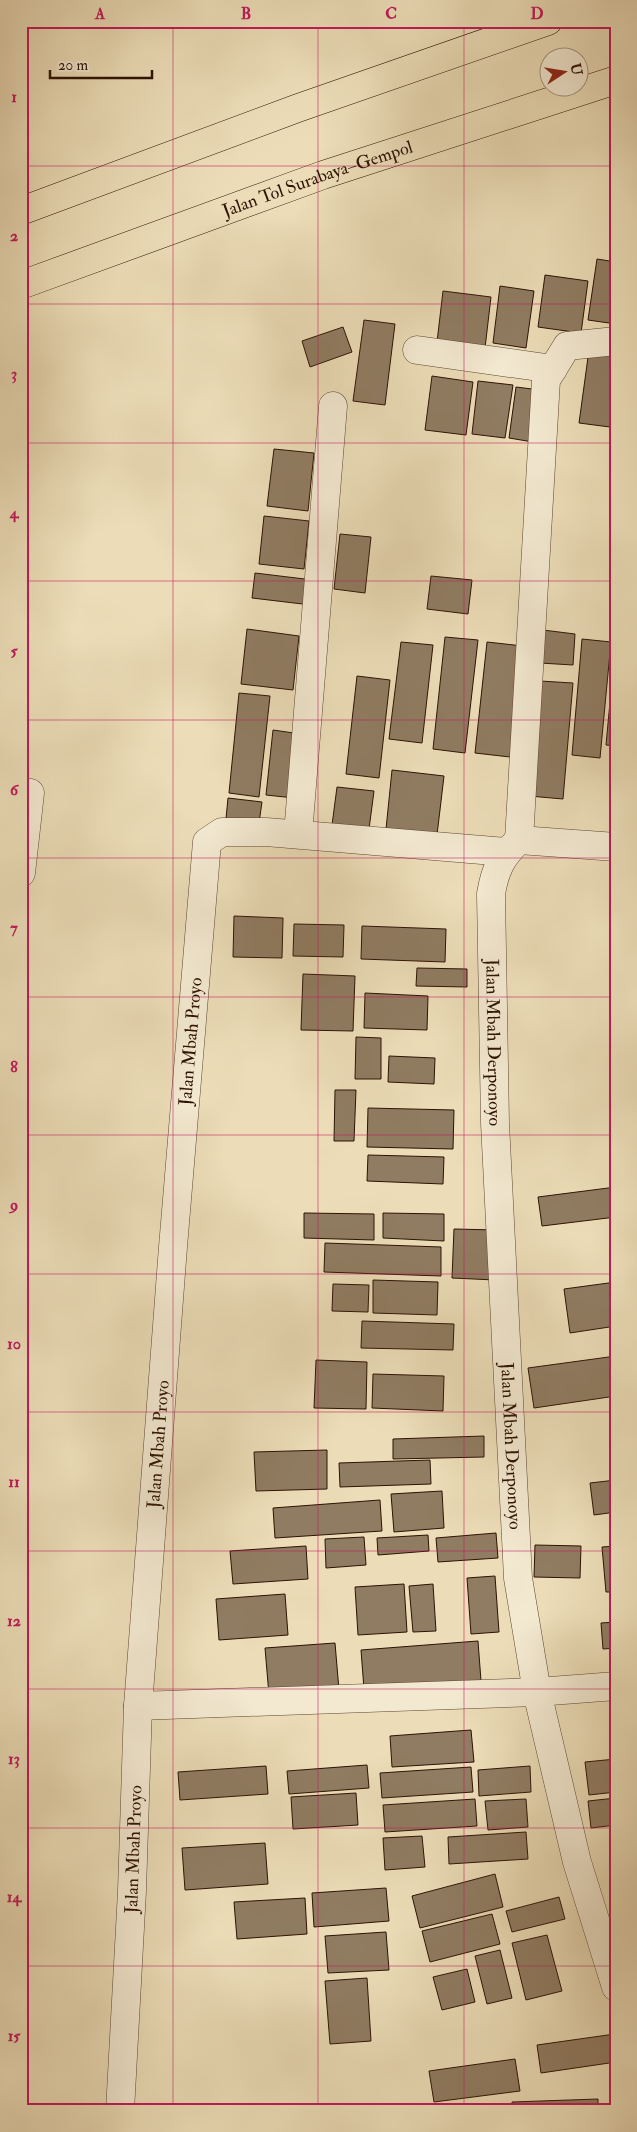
<svg xmlns="http://www.w3.org/2000/svg" width="637" height="2132" font-family="'IM FELL Double Pica',serif">
<rect width="100%" height="100%" fill="#ecddb8"/>
<filter id="stains"><feTurbulence type="fractalNoise" baseFrequency=".004" numOctaves="4"/><feColorMatrix values="0 0 0 0 .2 0 0 0 0 .09 0 0 0 0 .02 0 0 0 .5 -.17"/></filter>
<radialGradient id="worn" r=".72"><stop offset=".6" stop-color="#630" stop-opacity="0"/><stop offset="1" stop-color="#630" stop-opacity=".3"/></radialGradient>
<path fill="#907c62" stroke="#2d1204" d="M 597,259 L 616,262 L 616,324 L 588,320 Z
M 545,275 L 588,281 L 581,333 L 538,327 Z
M 500,286 L 534,291 L 526,348 L 493,343 Z
M 443,291 L 491,297 L 485,348 L 437,342 Z
M 364,320 L 395,324 L 385,405 L 353,401 Z
M 343,327 L 352,352 L 310,367 L 302,341 Z
M 589,350 L 616,354 L 616,384 L 610,427 L 579,423 Z
M 432,376 L 473,382 L 466,435 L 425,430 Z
M 478,381 L 513,385 L 505,438 L 472,434 Z
M 516,387 L 540,390 L 533,442 L 509,438 Z
M 274,449 L 314,453 L 308,511 L 267,506 Z
M 264,516 L 309,521 L 304,569 L 259,564 Z
M 340,534 L 371,537 L 365,593 L 334,589 Z
M 255,573 L 313,580 L 311,605 L 252,598 Z
M 431,576 L 472,580 L 468,614 L 427,609 Z
M 247,629 L 299,636 L 293,690 L 241,684 Z
M 543,630 L 575,634 L 573,665 L 540,663 Z
M 445,637 L 478,640 L 465,753 L 433,749 Z
M 582,639 L 611,642 L 600,758 L 572,755 Z
M 401,642 L 433,645 L 422,743 L 389,739 Z
M 487,642 L 523,646 L 510,757 L 475,753 Z
M 615,648 L 616,648 L 616,746 L 606,745 Z
M 357,676 L 390,680 L 379,778 L 346,774 Z
M 540,681 L 573,683 L 563,799 L 529,796 Z
M 239,693 L 270,696 L 259,797 L 229,793 Z
M 273,730 L 301,734 L 294,798 L 266,795 Z
M 615,749 L 616,749 L 616,803 L 610,803 Z
M 392,770 L 444,776 L 437,835 L 386,829 Z
M 337,787 L 374,791 L 369,829 L 332,825 Z
M 228,798 L 262,802 L 258,830 L 225,829 Z
M 234,916 L 283,918 L 282,958 L 233,957 Z
M 294,924 L 344,925 L 343,957 L 293,956 Z
M 362,926 L 446,929 L 445,962 L 361,959 Z
M 417,968 L 467,969 L 467,987 L 416,986 Z
M 303,974 L 355,976 L 353,1031 L 301,1030 Z
M 365,993 L 428,996 L 427,1030 L 364,1028 Z
M 356,1037 L 381,1038 L 381,1079 L 355,1079 Z
M 389,1056 L 435,1058 L 434,1084 L 388,1082 Z
M 335,1090 L 356,1090 L 354,1141 L 334,1141 Z
M 368,1108 L 454,1110 L 453,1149 L 367,1147 Z
M 368,1155 L 444,1157 L 443,1184 L 367,1181 Z
M 616,1187 L 616,1217 L 542,1226 L 538,1197 Z
M 304,1213 L 374,1214 L 374,1240 L 304,1238 Z
M 383,1213 L 444,1214 L 444,1241 L 383,1238 Z
M 454,1229 L 496,1230 L 495,1280 L 452,1278 Z
M 325,1243 L 441,1247 L 441,1276 L 324,1272 Z
M 373,1280 L 438,1282 L 437,1315 L 373,1313 Z
M 616,1282 L 616,1326 L 570,1333 L 564,1289 Z
M 333,1284 L 369,1285 L 368,1312 L 332,1311 Z
M 362,1321 L 454,1324 L 453,1350 L 361,1348 Z
M 616,1356 L 616,1396 L 534,1408 L 528,1368 Z
M 316,1360 L 367,1362 L 366,1409 L 314,1408 Z
M 373,1374 L 444,1376 L 443,1411 L 372,1408 Z
M 484,1436 L 484,1457 L 393,1459 L 393,1439 Z
M 327,1450 L 327,1489 L 256,1491 L 254,1452 Z
M 430,1460 L 431,1484 L 340,1487 L 339,1463 Z
M 616,1480 L 616,1512 L 594,1515 L 590,1483 Z
M 442,1491 L 444,1528 L 394,1532 L 391,1494 Z
M 380,1500 L 382,1531 L 275,1538 L 273,1508 Z
M 496,1533 L 498,1558 L 438,1562 L 436,1538 Z
M 428,1535 L 429,1551 L 378,1555 L 377,1538 Z
M 364,1537 L 366,1565 L 326,1568 L 325,1539 Z
M 535,1545 L 581,1546 L 580,1578 L 534,1577 Z
M 306,1546 L 308,1579 L 233,1584 L 230,1551 Z
M 616,1546 L 616,1592 L 606,1592 L 602,1547 Z
M 495,1576 L 499,1632 L 471,1634 L 467,1578 Z
M 404,1584 L 407,1632 L 358,1635 L 355,1587 Z
M 433,1584 L 436,1631 L 413,1632 L 409,1586 Z
M 285,1594 L 288,1635 L 219,1640 L 216,1599 Z
M 616,1622 L 616,1648 L 603,1649 L 601,1623 Z
M 478,1641 L 481,1681 L 364,1689 L 361,1650 Z
M 335,1643 L 339,1690 L 269,1695 L 265,1648 Z
M 471,1730 L 474,1762 L 392,1767 L 390,1736 Z
M 616,1759 L 616,1792 L 589,1795 L 585,1762 Z
M 367,1765 L 369,1788 L 289,1794 L 287,1771 Z
M 266,1766 L 268,1794 L 180,1800 L 178,1772 Z
M 530,1766 L 531,1792 L 479,1796 L 478,1770 Z
M 471,1767 L 473,1792 L 382,1798 L 380,1773 Z
M 356,1793 L 358,1825 L 293,1829 L 291,1797 Z
M 616,1798 L 616,1825 L 591,1828 L 588,1801 Z
M 475,1799 L 477,1826 L 385,1832 L 383,1805 Z
M 526,1799 L 528,1827 L 488,1830 L 485,1801 Z
M 526,1832 L 528,1859 L 449,1864 L 448,1837 Z
M 422,1836 L 425,1867 L 385,1870 L 383,1838 Z
M 265,1843 L 268,1884 L 185,1890 L 182,1848 Z
M 495,1874 L 503,1907 L 420,1928 L 412,1896 Z
M 386,1888 L 389,1921 L 314,1927 L 312,1893 Z
M 559,1897 L 565,1919 L 512,1932 L 506,1911 Z
M 305,1898 L 307,1934 L 237,1939 L 234,1902 Z
M 492,1914 L 500,1944 L 430,1962 L 422,1931 Z
M 386,1932 L 389,1970 L 328,1973 L 325,1936 Z
M 547,1935 L 562,1991 L 526,2000 L 512,1943 Z
M 500,1950 L 512,1998 L 487,2004 L 475,1956 Z
M 467,1969 L 475,2002 L 442,2010 L 433,1977 Z
M 367,1978 L 371,2041 L 330,2044 L 325,1981 Z
M 615,2034 L 616,2062 L 541,2073 L 537,2045 Z
M 515,2059 L 520,2091 L 434,2102 L 429,2071 Z
M 598,2099 L 598,2111 L 513,2111 L 512,2102 Z"/>
<g fill="none" stroke-linecap="round" stroke-linejoin="round">
<g stroke="#5d4531" stroke-width="29">
<g id="minor">
<path d="M 417,350 L 553,369"/>
<path d="M 298,834 L 333,406"/>
<path d="M 519,840 L 546,380 L 567,346 L 616,341"/>
<path id="s1" d="M 616,847 L 519,840 C 501,857 495,870 491,894 L 495,1123 L 518,1578 L 537,1692 L 577,1862 L 616,1987"/>
<path d="M 21,873 L 30,793"/>
<path d="M 138,1706 L 537,1692 L 616,1686"/>
<path id="s2" d="M 120,2111 L 132,1891 L 138,1706 L 173,1247 L 207,842 L 222,832 L 266,832 L 506,852"/>
</g>
</g>
<g stroke="#2d1204" stroke-width="29">
<g id="motorway">
<path d="M 21,211 L 298,108 L 548,21"/>
<path id="s3" d="M 21,285 L 323,175 L 616,80"/>
</g>
</g>
<use href="#minor" stroke="#f3e9d1" stroke-width="28"/>
<use href="#motorway" stroke="#ecddb8" stroke-width="28"/>
</g>
<path fill="none" stroke="#c2185b" stroke-width="1" stroke-opacity="0.55" d="M 173,21 L 173,2111M 318,21 L 318,2111M 464,21 L 464,2111M 21,166 L 616,166M 21,304 L 616,304M 21,443 L 616,443M 21,581 L 616,581M 21,720 L 616,720M 21,858 L 616,858M 21,997 L 616,997M 21,1135 L 616,1135M 21,1274 L 616,1274M 21,1412 L 616,1412M 21,1551 L 616,1551M 21,1689 L 616,1689M 21,1828 L 616,1828M 21,1966 L 616,1966"/>
<g text-anchor="middle" dominant-baseline="central" stroke-width="5" stroke-linejoin="round" paint-order="stroke">
<g font-size="18" fill="#2d1204" stroke="#f3e9d1">
<text stroke="none"><textPath href="#s3" startOffset="315">Jalan Tol Surabaya–Gempol</textPath></text>
<text stroke="none"><textPath href="#s2" startOffset="1072">Jalan Mbah Proyo</textPath></text>
<text stroke="none"><textPath href="#s1" startOffset="308">Jalan Mbah Derponoyo</textPath></text>
<text stroke="none"><textPath href="#s2" startOffset="668">Jalan Mbah Proyo</textPath></text>
<text stroke="none"><textPath href="#s1" startOffset="712">Jalan Mbah Derponoyo</textPath></text>
<text stroke="none"><textPath href="#s2" startOffset="262">Jalan Mbah Proyo</textPath></text>
</g>
</g>
<rect width="637" height="2132" fill="none" stroke="#ecddb8" stroke-width="55"/>
<g transform="translate(564 72) rotate(78)"><circle r="24" fill="#f3e9d1" stroke="#a4937f"/>
<path d="M0-4L9 19L0 12L-9 19Z" fill="#8f2418"/>
<text y="-8" font-size="14" font-weight="bold" text-anchor="middle" fill="#2d1204">U</text>
</g>
<path d="M50 70v8h102v-8" fill="none" stroke="#2d1204" stroke-width="2.5"/>
<text x="58" y="70" font-size="15" fill="#2d1204" stroke="#f3e9d1" stroke-width="4" paint-order="stroke">20 m</text>
<rect x="28" y="28" width="582" height="2076" fill="none" stroke="#c2185b" stroke-width="2"/>
<g font-size="16" text-anchor="middle" font-weight="bold" fill="#c2185b">
<text x="100" y="19">A</text>
<text x="246" y="19">B</text>
<text x="391" y="19">C</text>
<text x="537" y="19">D</text>
<text x="14" y="102">1</text>
<text x="14" y="241">2</text>
<text x="14" y="379">3</text>
<text x="14" y="518">4</text>
<text x="14" y="656">5</text>
<text x="14" y="795">6</text>
<text x="14" y="933">7</text>
<text x="14" y="1072">8</text>
<text x="14" y="1210">9</text>
<text x="14" y="1349">10</text>
<text x="14" y="1487">11</text>
<text x="14" y="1626">12</text>
<text x="14" y="1764">13</text>
<text x="14" y="1902">14</text>
<text x="14" y="2041">15</text>
</g>
<rect width="100%" height="100%" filter="url(#stains)"/>
<rect width="100%" height="100%" fill="url(#worn)"/>
</svg>
